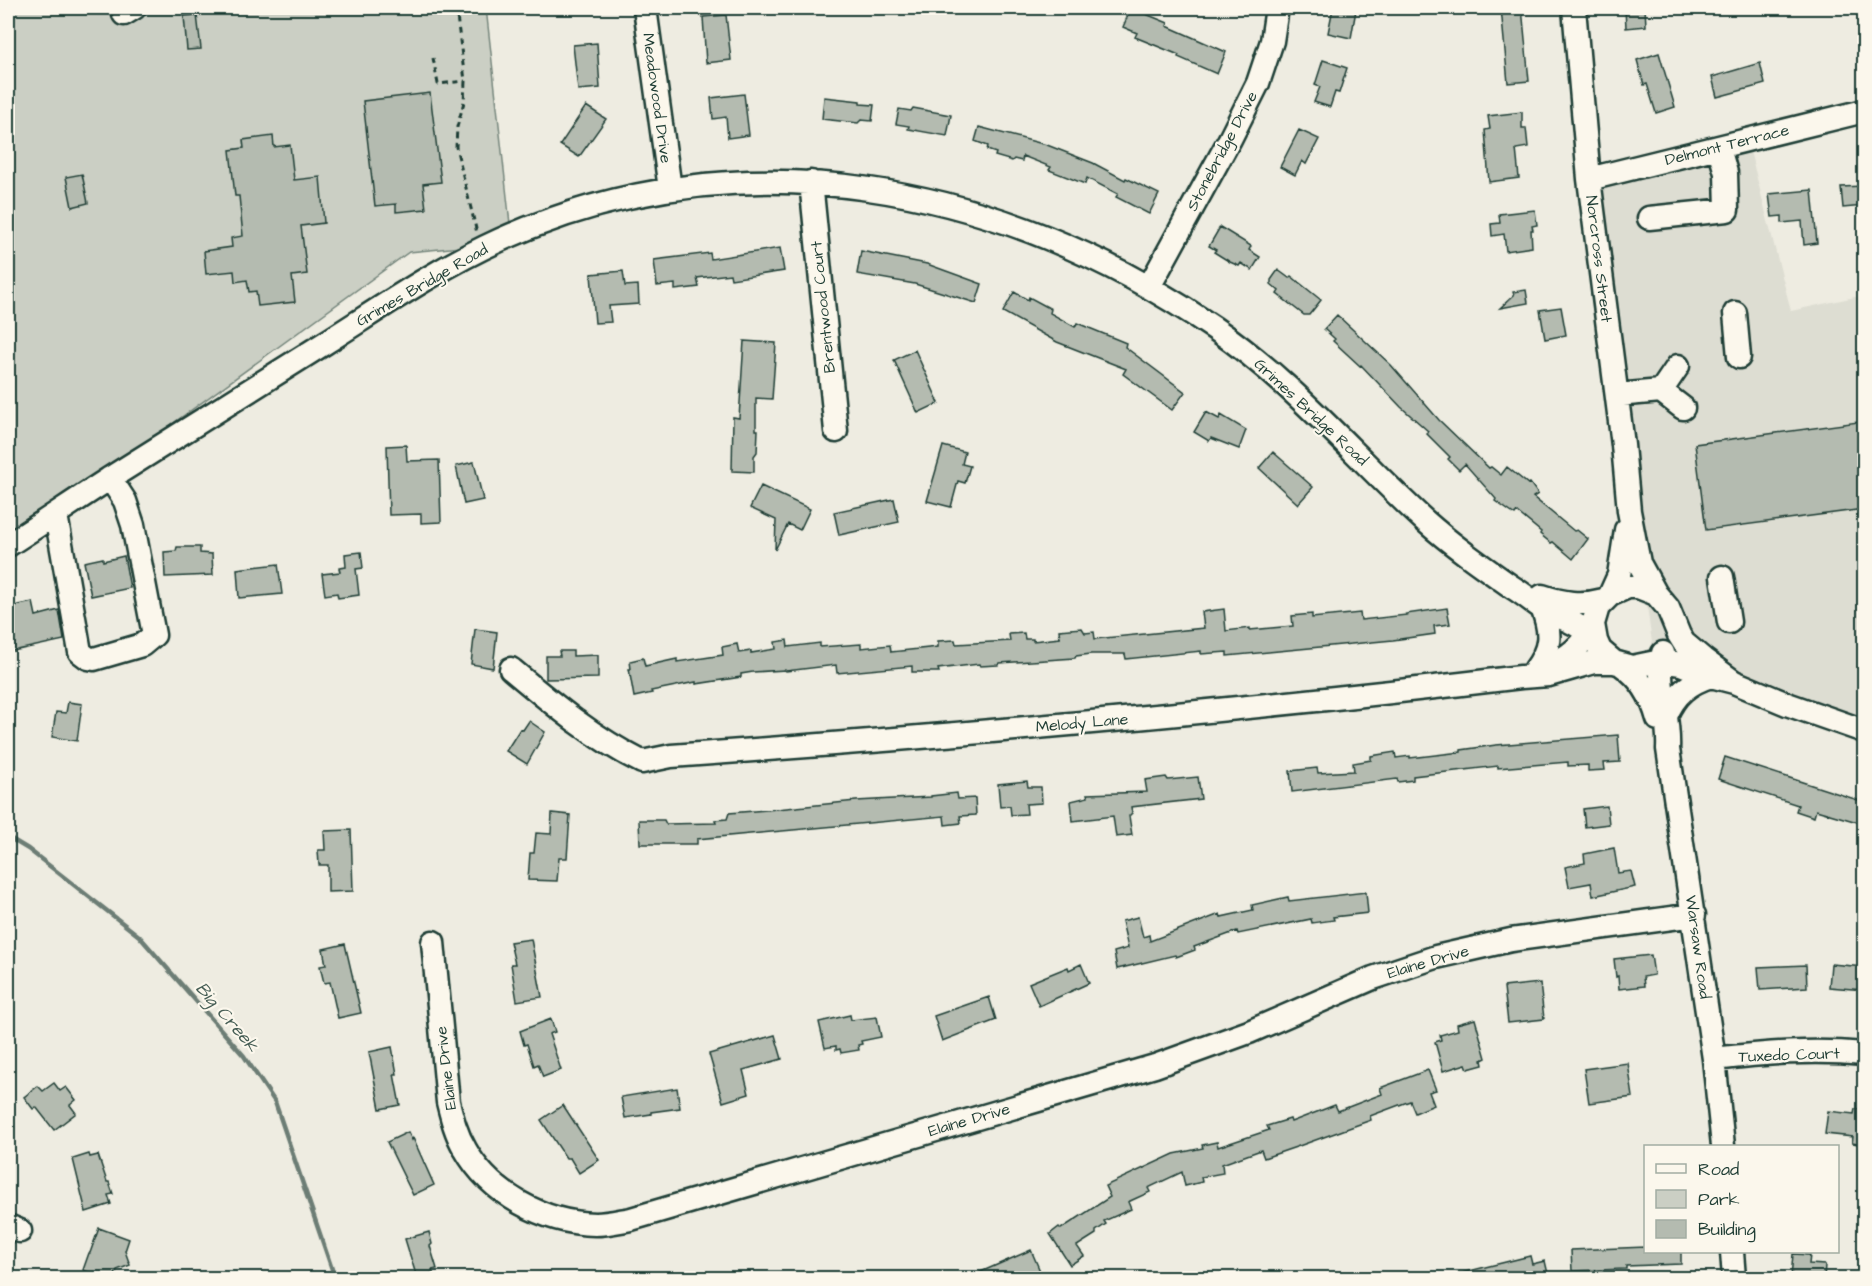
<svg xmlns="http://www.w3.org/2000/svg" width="1872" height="1286" font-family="'Architects Daughter',sans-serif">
<rect width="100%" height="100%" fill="#eeece1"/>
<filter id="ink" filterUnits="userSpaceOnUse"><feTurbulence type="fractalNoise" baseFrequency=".0167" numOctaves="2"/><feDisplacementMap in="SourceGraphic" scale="12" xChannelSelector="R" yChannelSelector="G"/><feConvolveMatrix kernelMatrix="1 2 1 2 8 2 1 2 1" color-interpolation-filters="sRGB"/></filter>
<g filter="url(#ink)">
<path fill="#ddddd2" d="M 1749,147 L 1791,311 L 1864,295 L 1864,731 L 1655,665 L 1589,179 Z"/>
<path fill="#cbcfc4" stroke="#75867c" stroke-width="1.5" d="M 8,8 L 486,8 L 512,242 L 409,252 L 55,509 L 8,547 Z"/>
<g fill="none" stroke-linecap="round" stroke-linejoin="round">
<path stroke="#6c7d74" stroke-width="4.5" d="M 8,837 L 28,849 L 139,936 L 244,1056 L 275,1102 L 335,1278"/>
</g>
<path fill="#b4bbb0" stroke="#1f3d34" stroke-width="1.5" d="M 1131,8 L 1168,23 L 1167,26 L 1226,52 L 1217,74 L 1178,57 L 1179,55 L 1135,37 L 1137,33 L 1123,27 Z
M 1333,8 L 1353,8 L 1352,9 L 1356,10 L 1351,38 L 1328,33 Z
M 1501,8 L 1522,8 L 1529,81 L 1508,83 Z
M 1625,8 L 1645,8 L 1646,26 L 1626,28 Z
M 197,15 L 201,49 L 187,50 L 184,16 Z
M 726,15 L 731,60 L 706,63 L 703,17 Z
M 597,43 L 600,88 L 578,90 L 573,45 Z
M 1659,53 L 1675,107 L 1656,113 L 1647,84 L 1644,85 L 1637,60 Z
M 1323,60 L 1347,68 L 1339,93 L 1335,92 L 1330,107 L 1314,102 L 1320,87 L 1315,85 Z
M 1760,63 L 1765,84 L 1717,97 L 1712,77 Z
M 430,93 L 441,182 L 423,184 L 426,209 L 396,212 L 396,204 L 375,206 L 363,101 Z
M 744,94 L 749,135 L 728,138 L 726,117 L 713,119 L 711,98 Z
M 824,97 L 860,101 L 860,104 L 874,105 L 872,121 L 861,120 L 858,123 L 822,119 Z
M 586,106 L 606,119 L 579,157 L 560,145 Z
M 913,108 L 951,115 L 947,136 L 908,129 L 909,126 L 896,124 L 899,109 L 911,111 Z
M 1522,112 L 1522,128 L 1526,128 L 1528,147 L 1516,149 L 1519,178 L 1489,182 L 1485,130 L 1490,129 L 1488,116 Z
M 979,127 L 1047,145 L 1093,163 L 1125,180 L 1126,178 L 1159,194 L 1149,214 L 1116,197 L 1118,194 L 1087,178 L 1085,184 L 1049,170 L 1051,167 L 1023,156 L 1022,161 L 1014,159 L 1012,161 L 995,156 L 996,153 L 987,150 L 988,146 L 975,141 Z
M 1299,130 L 1319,139 L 1306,164 L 1302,161 L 1295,175 L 1280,167 Z
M 273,136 L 274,147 L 290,145 L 294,180 L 320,177 L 324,223 L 301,226 L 307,274 L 292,276 L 295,302 L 258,306 L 256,291 L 249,292 L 247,280 L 235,282 L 234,271 L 206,274 L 204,251 L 232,247 L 231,238 L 243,236 L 239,196 L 235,196 L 230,150 L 244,148 L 243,140 Z
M 82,174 L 88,203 L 72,207 L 66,177 Z
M 1864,186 L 1864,206 L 1843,208 L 1841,187 Z
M 1812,190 L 1817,243 L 1804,245 L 1802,221 L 1782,223 L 1782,216 L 1772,217 L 1769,194 Z
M 1535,210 L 1537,225 L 1532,226 L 1533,230 L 1531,230 L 1532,247 L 1506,251 L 1504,234 L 1492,236 L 1491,224 L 1500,223 L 1499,214 Z
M 1220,227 L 1251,246 L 1249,250 L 1260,257 L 1252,270 L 1241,263 L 1239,266 L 1230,262 L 1214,252 L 1216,250 L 1209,246 Z
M 780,248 L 784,271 L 731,279 L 730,274 L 697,278 L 699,287 L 675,290 L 675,284 L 657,286 L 654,260 L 710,253 L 711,259 Z
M 861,251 L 927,264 L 982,284 L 976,303 L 915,284 L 857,274 Z
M 1278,270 L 1289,278 L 1291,276 L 1321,300 L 1309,315 L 1304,315 L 1277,294 L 1279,291 L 1271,284 L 1271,280 Z
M 623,271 L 625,286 L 638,285 L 639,304 L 609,306 L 611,322 L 595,323 L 591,274 Z
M 1526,290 L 1528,303 L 1500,308 L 1514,295 L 1513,292 Z
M 1014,292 L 1028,300 L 1029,297 L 1051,309 L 1050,313 L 1075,327 L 1077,323 L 1126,343 L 1125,347 L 1185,392 L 1172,410 L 1123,374 L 1126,369 L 1057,342 L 1003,312 Z
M 1561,307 L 1566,335 L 1545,339 L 1540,310 Z
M 1337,315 L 1391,365 L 1439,420 L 1489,468 L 1491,467 L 1501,475 L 1507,467 L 1528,484 L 1530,483 L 1538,494 L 1533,497 L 1574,531 L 1577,530 L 1588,539 L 1573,559 L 1553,542 L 1551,543 L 1540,534 L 1541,532 L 1517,512 L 1515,515 L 1495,501 L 1496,499 L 1465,464 L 1459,470 L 1448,459 L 1450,457 L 1426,433 L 1428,431 L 1401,407 L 1361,365 L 1360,366 L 1333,341 L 1335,339 L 1324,329 Z
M 744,341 L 776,343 L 772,399 L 756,398 L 756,430 L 758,430 L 757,452 L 754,456 L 754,472 L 732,471 L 733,417 L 739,418 Z
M 915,350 L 939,403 L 918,413 L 894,360 Z
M 1206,412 L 1219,419 L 1221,415 L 1246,430 L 1239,449 L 1211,438 L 1209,441 L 1194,432 Z
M 1858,422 L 1864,470 L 1864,509 L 1706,530 L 1695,444 Z
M 406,445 L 407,461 L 439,460 L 441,522 L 421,523 L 421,514 L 389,515 L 387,446 Z
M 943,446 L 965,452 L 962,464 L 970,466 L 965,483 L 958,481 L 951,507 L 927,501 Z
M 1273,452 L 1313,487 L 1298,504 L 1259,468 Z
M 474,462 L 483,500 L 464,504 L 456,466 Z
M 761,486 L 810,509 L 800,530 L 788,524 L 775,550 L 776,520 L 750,508 Z
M 894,499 L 899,522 L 839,535 L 834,512 Z
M 177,547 L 200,547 L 200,553 L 212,554 L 213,575 L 165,577 L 164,552 L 176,551 Z
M 361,552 L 363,568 L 356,569 L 359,595 L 338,598 L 337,593 L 325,595 L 322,574 L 340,572 L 339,568 L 346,567 L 345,554 Z
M 124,556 L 130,588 L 91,596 L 84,562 L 103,558 L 103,561 Z
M 278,564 L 282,594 L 239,598 L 237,569 Z
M 33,602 L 36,616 L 59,610 L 64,640 L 8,652 L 8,612 L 15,611 L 14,606 Z
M 1447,608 L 1450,624 L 1434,626 L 1435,634 L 1393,640 L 1227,656 L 1227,652 L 1201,654 L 1201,651 L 1126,659 L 1125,654 L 1091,654 L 1076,656 L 1075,658 L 1000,663 L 998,665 L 980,666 L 979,664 L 938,669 L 939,672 L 912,672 L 912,666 L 837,673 L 836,665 L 786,671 L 785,670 L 753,672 L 741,674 L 741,677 L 696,684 L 696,682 L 651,691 L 652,693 L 634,697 L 629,669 L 631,669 L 630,661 L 643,658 L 645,666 L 677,659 L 677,662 L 723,655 L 722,647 L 737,644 L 739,653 L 751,651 L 751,653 L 776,649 L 775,642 L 787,640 L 788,647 L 820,643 L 820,647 L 861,644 L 861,648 L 890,645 L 891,652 L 938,647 L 938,641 L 955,640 L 956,644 L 1010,641 L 1009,634 L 1024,633 L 1025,639 L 1033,639 L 1033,641 L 1060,638 L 1059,630 L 1082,628 L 1085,633 L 1094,632 L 1095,639 L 1204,628 L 1202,612 L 1224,609 L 1226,631 L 1250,628 L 1250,630 L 1293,626 L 1292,616 L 1312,614 L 1312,618 L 1360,613 L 1361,620 L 1407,615 L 1406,614 Z
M 475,629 L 497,632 L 493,668 L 471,664 Z
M 559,651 L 573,651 L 573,656 L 598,655 L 598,678 L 546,679 L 546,656 L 560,656 Z
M 68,702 L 82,704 L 77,741 L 52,737 L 56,712 L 66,713 Z
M 529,721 L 545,732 L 527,764 L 506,751 L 520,729 L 523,730 Z
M 1618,735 L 1620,762 L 1604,763 L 1605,770 L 1588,771 L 1588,765 L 1568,766 L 1568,762 L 1498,768 L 1498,766 L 1413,776 L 1413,780 L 1398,782 L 1397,779 L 1292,792 L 1290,771 L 1317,768 L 1318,773 L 1354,771 L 1353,763 L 1371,760 L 1371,756 L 1395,752 L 1396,758 L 1410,756 L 1410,758 L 1461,752 L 1461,750 L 1496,745 Z
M 1725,757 L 1864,802 L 1864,824 L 1816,810 L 1814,817 L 1796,811 L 1798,805 L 1718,779 Z
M 1166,777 L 1168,780 L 1198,777 L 1201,799 L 1131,807 L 1132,813 L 1129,816 L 1132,835 L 1116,837 L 1113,816 L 1073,821 L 1071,801 L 1088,797 L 1087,794 L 1147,792 L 1145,780 Z
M 1027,781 L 1028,787 L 1041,787 L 1042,803 L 1026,804 L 1027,814 L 1011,815 L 1010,806 L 1000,807 L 998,784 Z
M 957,793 L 958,799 L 975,798 L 976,815 L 960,816 L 961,823 L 945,825 L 944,816 L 697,839 L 697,844 L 640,844 L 639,820 L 664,820 L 666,824 L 716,823 L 715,820 L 727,819 L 729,813 L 767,810 L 856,801 L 931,797 L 931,796 Z
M 1607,806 L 1609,824 L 1585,827 L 1583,809 Z
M 552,813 L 570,815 L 567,858 L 559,858 L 557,881 L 528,880 L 530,853 L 534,853 L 536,833 L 551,834 Z
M 351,830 L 353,891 L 328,892 L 328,865 L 319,865 L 318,850 L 325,850 L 324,831 Z
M 1614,848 L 1618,873 L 1631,871 L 1635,887 L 1593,896 L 1591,883 L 1569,887 L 1565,867 L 1585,863 L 1584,854 Z
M 1366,892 L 1368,913 L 1333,917 L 1334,920 L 1312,923 L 1311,919 L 1238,934 L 1237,931 L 1194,947 L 1195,950 L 1176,957 L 1175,955 L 1117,969 L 1114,952 L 1128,948 L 1122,921 L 1138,917 L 1143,937 L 1149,935 L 1150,941 L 1220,914 L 1221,917 L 1253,910 L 1252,905 L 1288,897 L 1289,901 Z
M 531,939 L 542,997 L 517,1001 L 511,964 L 515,964 L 510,942 Z
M 345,944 L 361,1013 L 338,1018 L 330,982 L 324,983 L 320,966 L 326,965 L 323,949 Z
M 1651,955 L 1654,975 L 1643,977 L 1644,986 L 1619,989 L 1618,976 L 1616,977 L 1614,959 Z
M 1081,964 L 1089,983 L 1039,1006 L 1029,983 L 1068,967 L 1069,970 Z
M 1831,964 L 1864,967 L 1864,990 L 1829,987 Z
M 1806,965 L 1807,987 L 1760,990 L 1758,967 Z
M 1540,983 L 1544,1019 L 1508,1023 L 1504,987 Z
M 989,997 L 996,1020 L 942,1041 L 934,1016 Z
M 850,1015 L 851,1020 L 877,1017 L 881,1037 L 861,1041 L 862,1044 L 858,1045 L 859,1050 L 841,1053 L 840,1049 L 836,1050 L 836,1046 L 825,1048 L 819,1022 Z
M 551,1019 L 555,1032 L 549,1034 L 561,1070 L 543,1077 L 538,1064 L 534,1066 L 527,1044 L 524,1045 L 520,1031 Z
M 1475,1019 L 1486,1058 L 1482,1060 L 1483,1065 L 1468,1069 L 1466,1064 L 1443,1071 L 1435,1042 L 1441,1040 L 1440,1035 L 1458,1030 L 1457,1024 Z
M 775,1035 L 782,1059 L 743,1070 L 749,1094 L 723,1102 L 709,1054 Z
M 392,1047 L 397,1074 L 394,1074 L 400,1105 L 380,1109 L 369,1052 Z
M 1628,1063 L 1633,1097 L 1589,1103 L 1584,1069 Z
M 1428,1070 L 1436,1090 L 1429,1092 L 1434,1105 L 1415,1113 L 1410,1101 L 1370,1116 L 1371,1120 L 1299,1146 L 1264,1158 L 1261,1150 L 1222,1164 L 1223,1173 L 1201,1177 L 1202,1182 L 1185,1186 L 1182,1172 L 1148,1188 L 1150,1192 L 1128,1202 L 1131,1209 L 1104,1221 L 1106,1224 L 1096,1231 L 1096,1234 L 1077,1246 L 1084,1256 L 1070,1265 L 1050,1234 L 1059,1227 L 1061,1229 L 1110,1197 L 1105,1186 L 1174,1154 L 1203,1148 L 1202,1145 L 1217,1142 L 1218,1147 L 1269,1130 L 1267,1126 L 1290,1119 L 1291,1122 L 1335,1105 L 1338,1111 L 1382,1094 L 1380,1088 Z
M 54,1083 L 60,1091 L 66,1087 L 76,1100 L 70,1105 L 76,1113 L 54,1130 L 36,1107 L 33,1109 L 24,1097 L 38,1086 L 43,1091 Z
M 677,1088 L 680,1108 L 651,1112 L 651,1114 L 625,1118 L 621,1097 Z
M 563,1105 L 599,1160 L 579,1173 L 570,1158 L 566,1158 L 541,1120 Z
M 1855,1109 L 1864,1109 L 1864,1145 L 1852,1143 L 1853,1137 L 1825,1134 L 1828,1111 L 1854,1114 Z
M 408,1132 L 412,1140 L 413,1138 L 434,1185 L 413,1195 L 387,1142 Z
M 89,1154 L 90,1157 L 98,1155 L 107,1182 L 109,1182 L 113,1194 L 108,1195 L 111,1204 L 86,1212 L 73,1159 Z
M 99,1228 L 129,1239 L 125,1251 L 130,1265 L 117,1270 L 114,1278 L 99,1278 L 100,1276 L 83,1270 L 89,1253 L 90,1253 Z
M 429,1232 L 432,1244 L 430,1246 L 437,1269 L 432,1270 L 435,1278 L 417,1278 L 405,1239 Z
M 1646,1247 L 1646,1251 L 1681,1251 L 1681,1264 L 1626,1266 L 1626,1269 L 1572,1271 L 1571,1250 Z
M 1031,1250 L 1040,1271 L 1023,1278 L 967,1278 Z
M 1793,1254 L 1810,1255 L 1809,1264 L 1825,1265 L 1824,1278 L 1791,1278 Z
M 1530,1256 L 1532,1264 L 1545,1261 L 1549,1278 L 1458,1278 L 1457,1274 Z"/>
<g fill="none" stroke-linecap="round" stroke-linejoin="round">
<g stroke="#1f3d34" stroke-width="27">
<path id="minor" d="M 645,8 L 670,189
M 1574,8 L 1589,179 L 1623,445 L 1629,511 L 1639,563 L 1656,594
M 124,14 L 134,8
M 1589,179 L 1864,111
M 811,182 L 836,431
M 1649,218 L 1727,210 L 1726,173 L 1719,148
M 1149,287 L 1230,139 L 1258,83 L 1272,41 L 1277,8
M 1735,313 L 1739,357
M 1661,391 L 1683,408
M 1617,395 L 1661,391 L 1678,366
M 56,515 L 80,652 L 88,658 L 94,659 L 142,645 L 154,635 L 133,525 L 125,501 L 110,478
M 8,545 C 44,522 79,498 115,475 C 185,431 255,387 325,343 C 382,307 438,268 500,240 C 740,132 1001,182 1214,328 C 1294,383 1354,456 1424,520 C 1452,545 1482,566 1512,587 C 1522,593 1532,601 1542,608 C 1563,620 1579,622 1596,641
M 1722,577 L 1729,622
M 1610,595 L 1619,575 L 1626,530
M 1542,596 C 1563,603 1581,606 1603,600
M 1663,653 C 1656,685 1670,716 1668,749 L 1714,1059 L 1723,1146
M 1622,665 C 1641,678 1652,697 1658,719
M 1547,666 C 1569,658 1583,645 1593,624
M 511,669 C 554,705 592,737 642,762 L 671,756 C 955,736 1238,711 1521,677 L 1549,675 L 1594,662 L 1614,662
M 1535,670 C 1551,648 1552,633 1542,608
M 1734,682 L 1703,659 L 1684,643 L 1679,635 L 1668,608 L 1656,594 L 1638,587 L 1628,587 L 1610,595 L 1598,607 L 1593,624 L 1596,641 L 1600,650 L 1614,662 L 1632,667 L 1661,661 L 1681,664 L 1711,676 L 1734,682 L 1787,704 L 1864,731
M 1666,716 C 1675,694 1689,683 1711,676
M 433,942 L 448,1102 C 452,1118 456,1134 465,1149 C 490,1194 544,1223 595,1224 C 607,1224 619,1221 631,1219 L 1155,1066 L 1249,1032 L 1373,978 L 1436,957 L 1511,940 L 1694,915
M 1714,1059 C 1765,1053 1814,1049 1864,1054
M 8,1226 L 20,1231
M 1732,1252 L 1734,1278"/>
</g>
<path stroke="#1f3d34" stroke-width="3" stroke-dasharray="6 4.5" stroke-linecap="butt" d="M 89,8 L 99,14
M 456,8 L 465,81 L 464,102 L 457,127 L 456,147 L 477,233
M 433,58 L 438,84 L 465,81"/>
<use href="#minor" stroke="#fbf7ec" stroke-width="22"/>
</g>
</g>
<g text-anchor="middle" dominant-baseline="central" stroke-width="4.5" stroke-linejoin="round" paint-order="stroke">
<g font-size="16" fill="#1f3d34" stroke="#fbf7ec">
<text transform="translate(657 98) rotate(82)">Meadowood Drive</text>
<text transform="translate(1727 145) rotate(-14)">Delmont Terrace</text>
<text transform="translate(1222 151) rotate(-62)">Stonebridge Drive</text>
<text transform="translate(1599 259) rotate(83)">Norcross Street</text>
<text transform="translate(422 285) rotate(-30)">Grimes Bridge Road</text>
<text transform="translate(823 307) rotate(-96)">Brentwood Court</text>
<text transform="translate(1311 412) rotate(43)">Grimes Bridge Road</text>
<text transform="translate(1082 723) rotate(-5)">Melody Lane</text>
<text transform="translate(1698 947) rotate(82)">Warsaw Road</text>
<text transform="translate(1428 962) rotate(-16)">Elaine Drive</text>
<text transform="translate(1789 1055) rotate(-2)">Tuxedo Court</text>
<text transform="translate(446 1068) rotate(-97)">Elaine Drive</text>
<text transform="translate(969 1120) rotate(-16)">Elaine Drive</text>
</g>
<g font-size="18" font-style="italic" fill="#455d54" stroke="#fbf7ec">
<text transform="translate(227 1017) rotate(49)">Big Creek</text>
</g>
</g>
<rect width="1872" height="1286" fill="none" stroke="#fbf7ec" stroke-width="30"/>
<rect x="15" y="15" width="1842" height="1256" fill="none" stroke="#1f3d34" stroke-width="2" filter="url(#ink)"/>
<rect x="1644" y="1145" width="195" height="108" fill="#fbf7ec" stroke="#a3ada2" stroke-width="1.5"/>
<rect x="1656" y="1164" width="30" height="9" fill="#fbf7ec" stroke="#a3ada2" stroke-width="1.5"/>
<text x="1698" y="1175" font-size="18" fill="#1f3d34">Road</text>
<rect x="1656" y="1190" width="30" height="18" fill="#cbcfc4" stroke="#a3ada2" stroke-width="1.5"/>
<text x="1698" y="1205" font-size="18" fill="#1f3d34">Park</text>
<rect x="1656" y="1220" width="30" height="18" fill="#b4bbb0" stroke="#a3ada2" stroke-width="1.5"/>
<text x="1698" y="1235" font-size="18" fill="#1f3d34">Building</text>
</svg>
